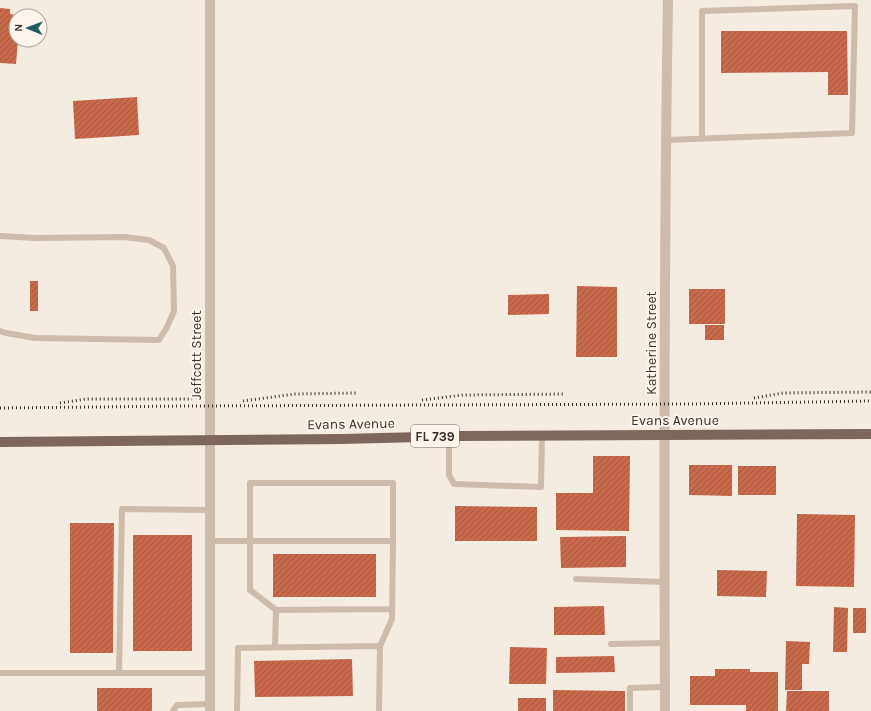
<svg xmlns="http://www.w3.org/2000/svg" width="871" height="711" font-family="Karla,sans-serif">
<defs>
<pattern id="building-hatch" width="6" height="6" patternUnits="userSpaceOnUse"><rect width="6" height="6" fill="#c8694b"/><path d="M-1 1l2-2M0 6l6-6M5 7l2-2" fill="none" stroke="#a4573f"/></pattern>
</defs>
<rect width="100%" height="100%" fill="#f4ebe1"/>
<path fill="url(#building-hatch)" d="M 0,8 L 10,9 L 10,14 L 16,15 L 16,40 L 18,40 L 16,64 L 0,63 Z
M 721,31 L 847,31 L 848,95 L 828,95 L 828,72 L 721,73 Z
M 137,97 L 139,135 L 75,139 L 73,101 Z
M 30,281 L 38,281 L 38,311 L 30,311 Z
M 577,286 L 617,287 L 617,357 L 576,357 Z
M 689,289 L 725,289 L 725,324 L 689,324 Z
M 549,294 L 549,314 L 508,315 L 508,295 Z
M 705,325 L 724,325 L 724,340 L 705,340 Z
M 593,456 L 630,456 L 629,531 L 556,530 L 556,493 L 593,493 Z
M 689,465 L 732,465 L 732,496 L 689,495 Z
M 738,466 L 776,466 L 776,495 L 738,495 Z
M 455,506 L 537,507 L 537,541 L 455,541 Z
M 797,514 L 855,515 L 854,587 L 796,586 Z
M 70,523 L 114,523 L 113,653 L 70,653 Z
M 133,535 L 192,535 L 192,651 L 133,651 Z
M 626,536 L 626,567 L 561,568 L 560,537 Z
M 273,554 L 376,554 L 376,597 L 273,597 Z
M 717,570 L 767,571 L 766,597 L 717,596 Z
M 604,606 L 605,635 L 554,635 L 554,607 Z
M 834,607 L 848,608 L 847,652 L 833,652 Z
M 853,608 L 866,608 L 866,633 L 853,633 Z
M 786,641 L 810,642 L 809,664 L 802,664 L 802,690 L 785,690 Z
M 510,647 L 547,648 L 546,684 L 509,684 Z
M 614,656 L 615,672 L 556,673 L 556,657 Z
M 352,659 L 353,696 L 255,697 L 254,661 Z
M 715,669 L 750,669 L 750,672 L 778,672 L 778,711 L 746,711 L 746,705 L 690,705 L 690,676 L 715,676 Z
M 97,688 L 152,688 L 152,711 L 97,711 Z
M 553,690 L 625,691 L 625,711 L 553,711 Z
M 787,691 L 829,691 L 829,711 L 786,711 Z
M 518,698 L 546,698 L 546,711 L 518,711 Z"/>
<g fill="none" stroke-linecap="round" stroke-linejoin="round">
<path stroke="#cdbbac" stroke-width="6" d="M 666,140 L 852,133 L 855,6 L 702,11 L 702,139
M 0,236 L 35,238 L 124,237 L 149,240 L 164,248 L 173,266 L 174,311 L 167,327 L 159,340 L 35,338 L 6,333 L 0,331
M 449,436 L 449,475 L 454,484 L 541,487 L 542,435
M 210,541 L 393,541 L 392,619 L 380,646 L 379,711
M 576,579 L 665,582
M 276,610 L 392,609
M 611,644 L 665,643
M 275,647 L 276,610 L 250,590 L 250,483 L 393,483 L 393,541
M 0,673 L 210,673
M 119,673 L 122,509 L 210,510
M 173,711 L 177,705 L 210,704
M 237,711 L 238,648 L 380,646
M 630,711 L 630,688 L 665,687"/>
<path stroke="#cdbbac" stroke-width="10" d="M 210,0 L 210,711
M 665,711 C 664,474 664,237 668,0"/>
<path stroke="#7d675c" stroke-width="10" d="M 0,442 L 342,439 L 460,436 L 871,434"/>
<path stroke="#3b302b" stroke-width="3" stroke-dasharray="1 3" stroke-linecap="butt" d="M 754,398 L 783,393 L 871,392
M 422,400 L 463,395 L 564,394
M 243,401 L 295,394 L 356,393
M 60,403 L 87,399 L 192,399
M 0,408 L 187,406 L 691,404 L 871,401"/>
</g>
<g text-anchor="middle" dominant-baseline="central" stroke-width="4" stroke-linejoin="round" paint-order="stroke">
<rect fill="#fbf5ee" stroke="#756b66" stroke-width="1" x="411" y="425" width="48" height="22" rx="3"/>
<g font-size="13" font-weight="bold" fill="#3b302b">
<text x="435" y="436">FL 739</text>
</g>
<g font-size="14" fill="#3b302b" stroke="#fbf5ee">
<text transform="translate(651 343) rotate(-90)">Katherine Street</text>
<text transform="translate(196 355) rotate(-90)">Jeffcott Street</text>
<text x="675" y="420">Evans Avenue</text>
<text transform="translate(351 424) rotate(-1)">Evans Avenue</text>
</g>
</g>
<g transform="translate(28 28) rotate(271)"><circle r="19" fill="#fbf5ee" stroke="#aea6a0"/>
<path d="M0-3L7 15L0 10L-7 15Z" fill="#1f5a5e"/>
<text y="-6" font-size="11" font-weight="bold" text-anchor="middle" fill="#3b302b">N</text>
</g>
</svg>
